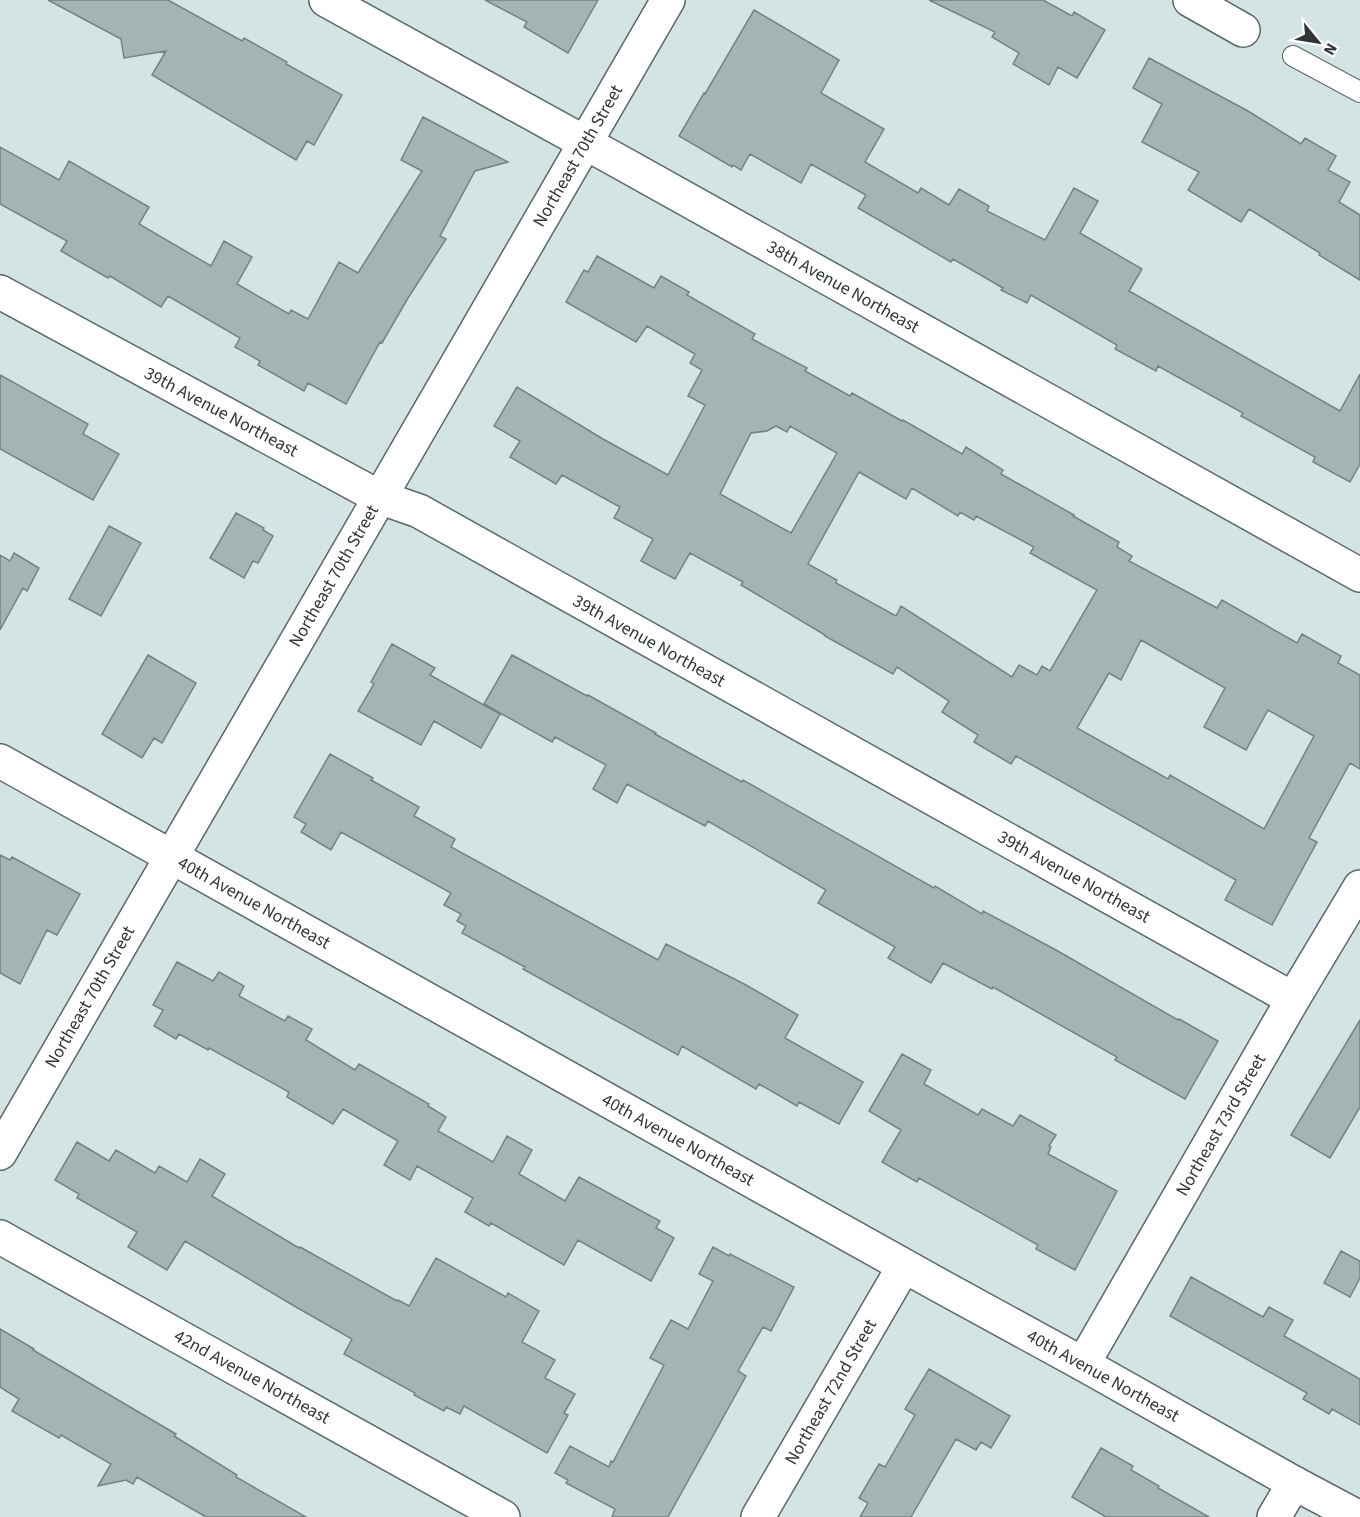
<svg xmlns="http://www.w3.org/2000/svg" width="1360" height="1517" font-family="'Source Sans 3',sans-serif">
<rect width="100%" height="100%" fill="#d4e3e3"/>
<path fill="#a5b3b3" stroke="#758282" stroke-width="1.5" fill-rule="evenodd" d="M 48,0 L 168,0 L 242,41 L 244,38 L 287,62 L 286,64 L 342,95 L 314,145 L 307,141 L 296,160 L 152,75 L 166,51 L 124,58 L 121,39 Z
M 485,0 L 598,0 L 568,53 L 524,27 L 527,22 Z
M 929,0 L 1043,0 L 1072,16 L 1074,12 L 1105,30 L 1077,78 L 1058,67 L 1049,85 L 1013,64 L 1019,53 L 992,37 L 995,32 Z
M 754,10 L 839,60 L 821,93 L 884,129 L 865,162 L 918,193 L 921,188 L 949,205 L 959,189 L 989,206 L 987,211 L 1045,240 L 1074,188 L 1098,201 L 1080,233 L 1142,269 L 1129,291 L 1340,411 L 1360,374 L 1360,464 L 1350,482 L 1313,462 L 1315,457 L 1241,416 L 1243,413 L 1158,366 L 1156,371 L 1115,349 L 1117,345 L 1031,295 L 1027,303 L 1001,290 L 1003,288 L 953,259 L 951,262 L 858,208 L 866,195 L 811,164 L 801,183 L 750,154 L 741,170 L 733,165 L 732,167 L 679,136 L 704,93 L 705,94 Z
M 1149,58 L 1248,111 L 1301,144 L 1305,138 L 1336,156 L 1328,170 L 1350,182 L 1339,202 L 1360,215 L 1360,280 L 1319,255 L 1320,253 L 1249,209 L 1241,222 L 1188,190 L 1199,172 L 1142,142 L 1162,104 L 1133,88 Z
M 423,117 L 508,162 L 475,171 L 440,236 L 446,239 L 408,298 L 382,343 L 380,342 L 346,404 L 308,383 L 304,391 L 258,365 L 260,361 L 235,347 L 240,338 L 168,296 L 161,307 L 110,276 L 108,278 L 61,251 L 67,241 L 0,204 L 0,147 L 59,180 L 69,161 L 149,207 L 139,224 L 211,266 L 224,241 L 252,257 L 237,284 L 289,314 L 291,310 L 308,319 L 339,262 L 358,273 L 422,171 L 401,160 Z
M 597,256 L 654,288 L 661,276 L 689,292 L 687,295 L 755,334 L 752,339 L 807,368 L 805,371 L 850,396 L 852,393 L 902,421 L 903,420 L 962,454 L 966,447 L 1003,470 L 1001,474 L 1074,515 L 1073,516 L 1119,542 L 1117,547 L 1132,556 L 1129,561 L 1217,608 L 1222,600 L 1297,643 L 1302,634 L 1341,656 L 1338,663 L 1360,675 L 1360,769 L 1350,763 L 1309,838 L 1317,842 L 1272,925 L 1225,900 L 1236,880 L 1016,756 L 1011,764 L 974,742 L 978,735 L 942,712 L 949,701 L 897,667 L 893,674 L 825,636 L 825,635 L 741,585 L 743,582 L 690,553 L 675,579 L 641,561 L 653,539 L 614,518 L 620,507 L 562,475 L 556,484 L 510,457 L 520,441 L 494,426 L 517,387 L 603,439 L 668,475 L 705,405 L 688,396 L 702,370 L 690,363 L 695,354 L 647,326 L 636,342 L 566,302 L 584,270 L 588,272 ZM 776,426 L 787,432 L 790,426 L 837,453 L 791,533 L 720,494 L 751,433 L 767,431 ZM 859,472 L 906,499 L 912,488 L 958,516 L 960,512 L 974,520 L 976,516 L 1034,547 L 1030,553 L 1097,590 L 1050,671 L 1042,666 L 1037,675 L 1019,665 L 1012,677 L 901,606 L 896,616 L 836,583 L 837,580 L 808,564 ZM 1141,640 L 1225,688 L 1204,727 L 1246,750 L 1268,710 L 1314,736 L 1264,829 L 1170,775 L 1168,779 L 1077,728 L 1109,673 L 1121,680 Z
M 0,375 L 88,424 L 83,434 L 119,454 L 93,500 L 0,449 Z
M 236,513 L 264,528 L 263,530 L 273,536 L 258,563 L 253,561 L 244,578 L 210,558 Z
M 109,526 L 141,543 L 101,616 L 69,599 Z
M 14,553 L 39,568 L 27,591 L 23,588 L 0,630 L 0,555 L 10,561 Z
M 392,644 L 435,668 L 430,675 L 500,714 L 481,748 L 434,721 L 421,745 L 358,711 L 374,684 L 371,682 Z
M 148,655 L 196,683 L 162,743 L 154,738 L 142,758 L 102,734 Z
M 512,655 L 587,696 L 588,695 L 656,733 L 655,734 L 742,782 L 743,780 L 934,888 L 935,886 L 982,914 L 983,911 L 1056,950 L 1178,1020 L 1179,1019 L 1218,1041 L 1185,1099 L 1115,1060 L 1117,1057 L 993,987 L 992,989 L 943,963 L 931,983 L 888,958 L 895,947 L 818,903 L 826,890 L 708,821 L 705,826 L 627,784 L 617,803 L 593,789 L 606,765 L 555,737 L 552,742 L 484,704 Z
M 330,754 L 373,778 L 371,780 L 419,807 L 414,816 L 455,839 L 451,847 L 658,960 L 666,944 L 746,985 L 798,1015 L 785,1038 L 863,1082 L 839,1124 L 799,1102 L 797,1106 L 759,1084 L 756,1089 L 682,1046 L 678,1055 L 523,969 L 525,967 L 462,933 L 466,926 L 457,921 L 461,914 L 444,905 L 451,893 L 341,832 L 331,850 L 301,832 L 306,824 L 294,817 Z
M 0,855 L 10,860 L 12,857 L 80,894 L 57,935 L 47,930 L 20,984 L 0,973 Z
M 177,962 L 213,981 L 219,972 L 244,986 L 239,996 L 285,1021 L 288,1016 L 312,1029 L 306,1040 L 355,1070 L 359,1064 L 429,1104 L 428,1106 L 446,1117 L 438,1131 L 493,1162 L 507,1136 L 532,1150 L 519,1174 L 565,1201 L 579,1177 L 660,1221 L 656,1228 L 674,1238 L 651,1281 L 578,1240 L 564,1265 L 491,1223 L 489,1226 L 465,1212 L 473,1198 L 417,1166 L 410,1180 L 384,1165 L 398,1141 L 343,1109 L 333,1124 L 287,1097 L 289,1092 L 209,1048 L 208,1050 L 179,1034 L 176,1039 L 154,1026 L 163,1010 L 153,1005 Z
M 1360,1020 L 1360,1107 L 1330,1158 L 1291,1135 Z
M 902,1054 L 931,1070 L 924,1084 L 978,1115 L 982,1109 L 1013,1126 L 1020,1115 L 1056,1135 L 1049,1146 L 1051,1147 L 1048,1154 L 1117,1191 L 1075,1270 L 1036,1249 L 1038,1245 L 919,1178 L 917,1182 L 882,1162 L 901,1130 L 869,1111 Z
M 77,1142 L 109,1161 L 116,1150 L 155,1173 L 159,1166 L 187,1182 L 200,1159 L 225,1174 L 212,1196 L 299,1248 L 300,1247 L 397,1301 L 398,1300 L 409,1306 L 436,1258 L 506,1297 L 508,1293 L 539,1311 L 522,1342 L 555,1360 L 545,1378 L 575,1394 L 564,1413 L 568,1415 L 547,1453 L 464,1406 L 460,1414 L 446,1407 L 444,1411 L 414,1395 L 415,1393 L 344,1354 L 352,1339 L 296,1307 L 185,1241 L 167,1270 L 128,1247 L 137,1232 L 77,1198 L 79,1194 L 55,1180 Z
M 713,1247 L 729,1256 L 730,1254 L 794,1287 L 771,1331 L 763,1327 L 738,1371 L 746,1376 L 668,1517 L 612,1517 L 615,1509 L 566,1483 L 568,1480 L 555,1473 L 570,1446 L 609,1467 L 611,1461 L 613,1462 L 664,1365 L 650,1358 L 671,1320 L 688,1329 L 713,1281 L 699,1274 Z
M 1341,1251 L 1360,1261 L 1360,1278 L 1350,1297 L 1324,1283 Z
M 1191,1277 L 1263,1317 L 1269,1307 L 1293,1320 L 1284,1336 L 1360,1379 L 1360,1425 L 1332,1409 L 1329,1414 L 1303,1399 L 1307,1393 L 1170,1316 Z
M 0,1329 L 34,1349 L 33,1350 L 176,1434 L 174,1436 L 237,1475 L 236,1477 L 306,1517 L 206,1517 L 137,1477 L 133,1484 L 126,1480 L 98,1486 L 111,1464 L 61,1435 L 59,1438 L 12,1411 L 19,1399 L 0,1387 Z
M 929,1369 L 1010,1416 L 991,1448 L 981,1442 L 976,1450 L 956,1439 L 911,1517 L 860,1517 L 868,1503 L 859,1498 L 879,1464 L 885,1467 L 915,1415 L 905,1409 Z
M 1101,1448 L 1133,1466 L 1131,1470 L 1159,1486 L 1158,1488 L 1209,1517 L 1106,1517 L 1072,1497 Z"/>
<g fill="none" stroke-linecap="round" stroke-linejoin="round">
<g stroke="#5b6868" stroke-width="22">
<path id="lane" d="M 1293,56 L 1360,92"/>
</g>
<g stroke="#5b6868" stroke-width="36">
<path id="street" d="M 326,0 L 620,162 L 1360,575
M 1190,0 L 1243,30
M 0,292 L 379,497 L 419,511 C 709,675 1002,836 1293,999
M 0,1237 L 503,1517
M 1083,1364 L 1293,999 L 1360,887
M 758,1517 L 904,1266
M 1274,1517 L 1294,1483"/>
</g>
<g stroke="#5b6868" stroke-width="36">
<path id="secondary" d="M 0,761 L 935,1283 L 1083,1364 L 1294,1483 L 1358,1517
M 0,1153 L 668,0"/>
</g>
<use href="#lane" stroke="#fff" stroke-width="20"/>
<use href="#street" stroke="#fff" stroke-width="33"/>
<use href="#secondary" stroke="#fff" stroke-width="33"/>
</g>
<g text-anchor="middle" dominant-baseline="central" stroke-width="4.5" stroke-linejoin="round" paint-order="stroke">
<g font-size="18" fill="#303636" stroke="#fff">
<text transform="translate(578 156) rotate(-60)">Northeast 70th Street</text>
<text transform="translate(843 287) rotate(29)">38th Avenue Northeast</text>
<text transform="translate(221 412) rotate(28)">39th Avenue Northeast</text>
<text transform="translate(334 576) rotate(-60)">Northeast 70th Street</text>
<text transform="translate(649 641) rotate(29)">39th Avenue Northeast</text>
<text transform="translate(1074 877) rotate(29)">39th Avenue Northeast</text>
<text transform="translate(254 903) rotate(29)">40th Avenue Northeast</text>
<text transform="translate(90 997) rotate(-60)">Northeast 70th Street</text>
<text transform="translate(1221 1125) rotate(-60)">Northeast 73rd Street</text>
<text transform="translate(678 1140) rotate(29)">40th Avenue Northeast</text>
<text transform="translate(1103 1376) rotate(29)">40th Avenue Northeast</text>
<text transform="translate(252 1377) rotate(29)">42nd Avenue Northeast</text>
<text transform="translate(831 1392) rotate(-60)">Northeast 72nd Street</text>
</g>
</g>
<g transform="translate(1318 42) rotate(120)" stroke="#ffffff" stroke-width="4.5" paint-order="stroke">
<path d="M0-4.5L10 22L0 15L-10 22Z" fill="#303636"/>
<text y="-9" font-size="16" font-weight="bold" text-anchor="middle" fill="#303636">N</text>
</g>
</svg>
